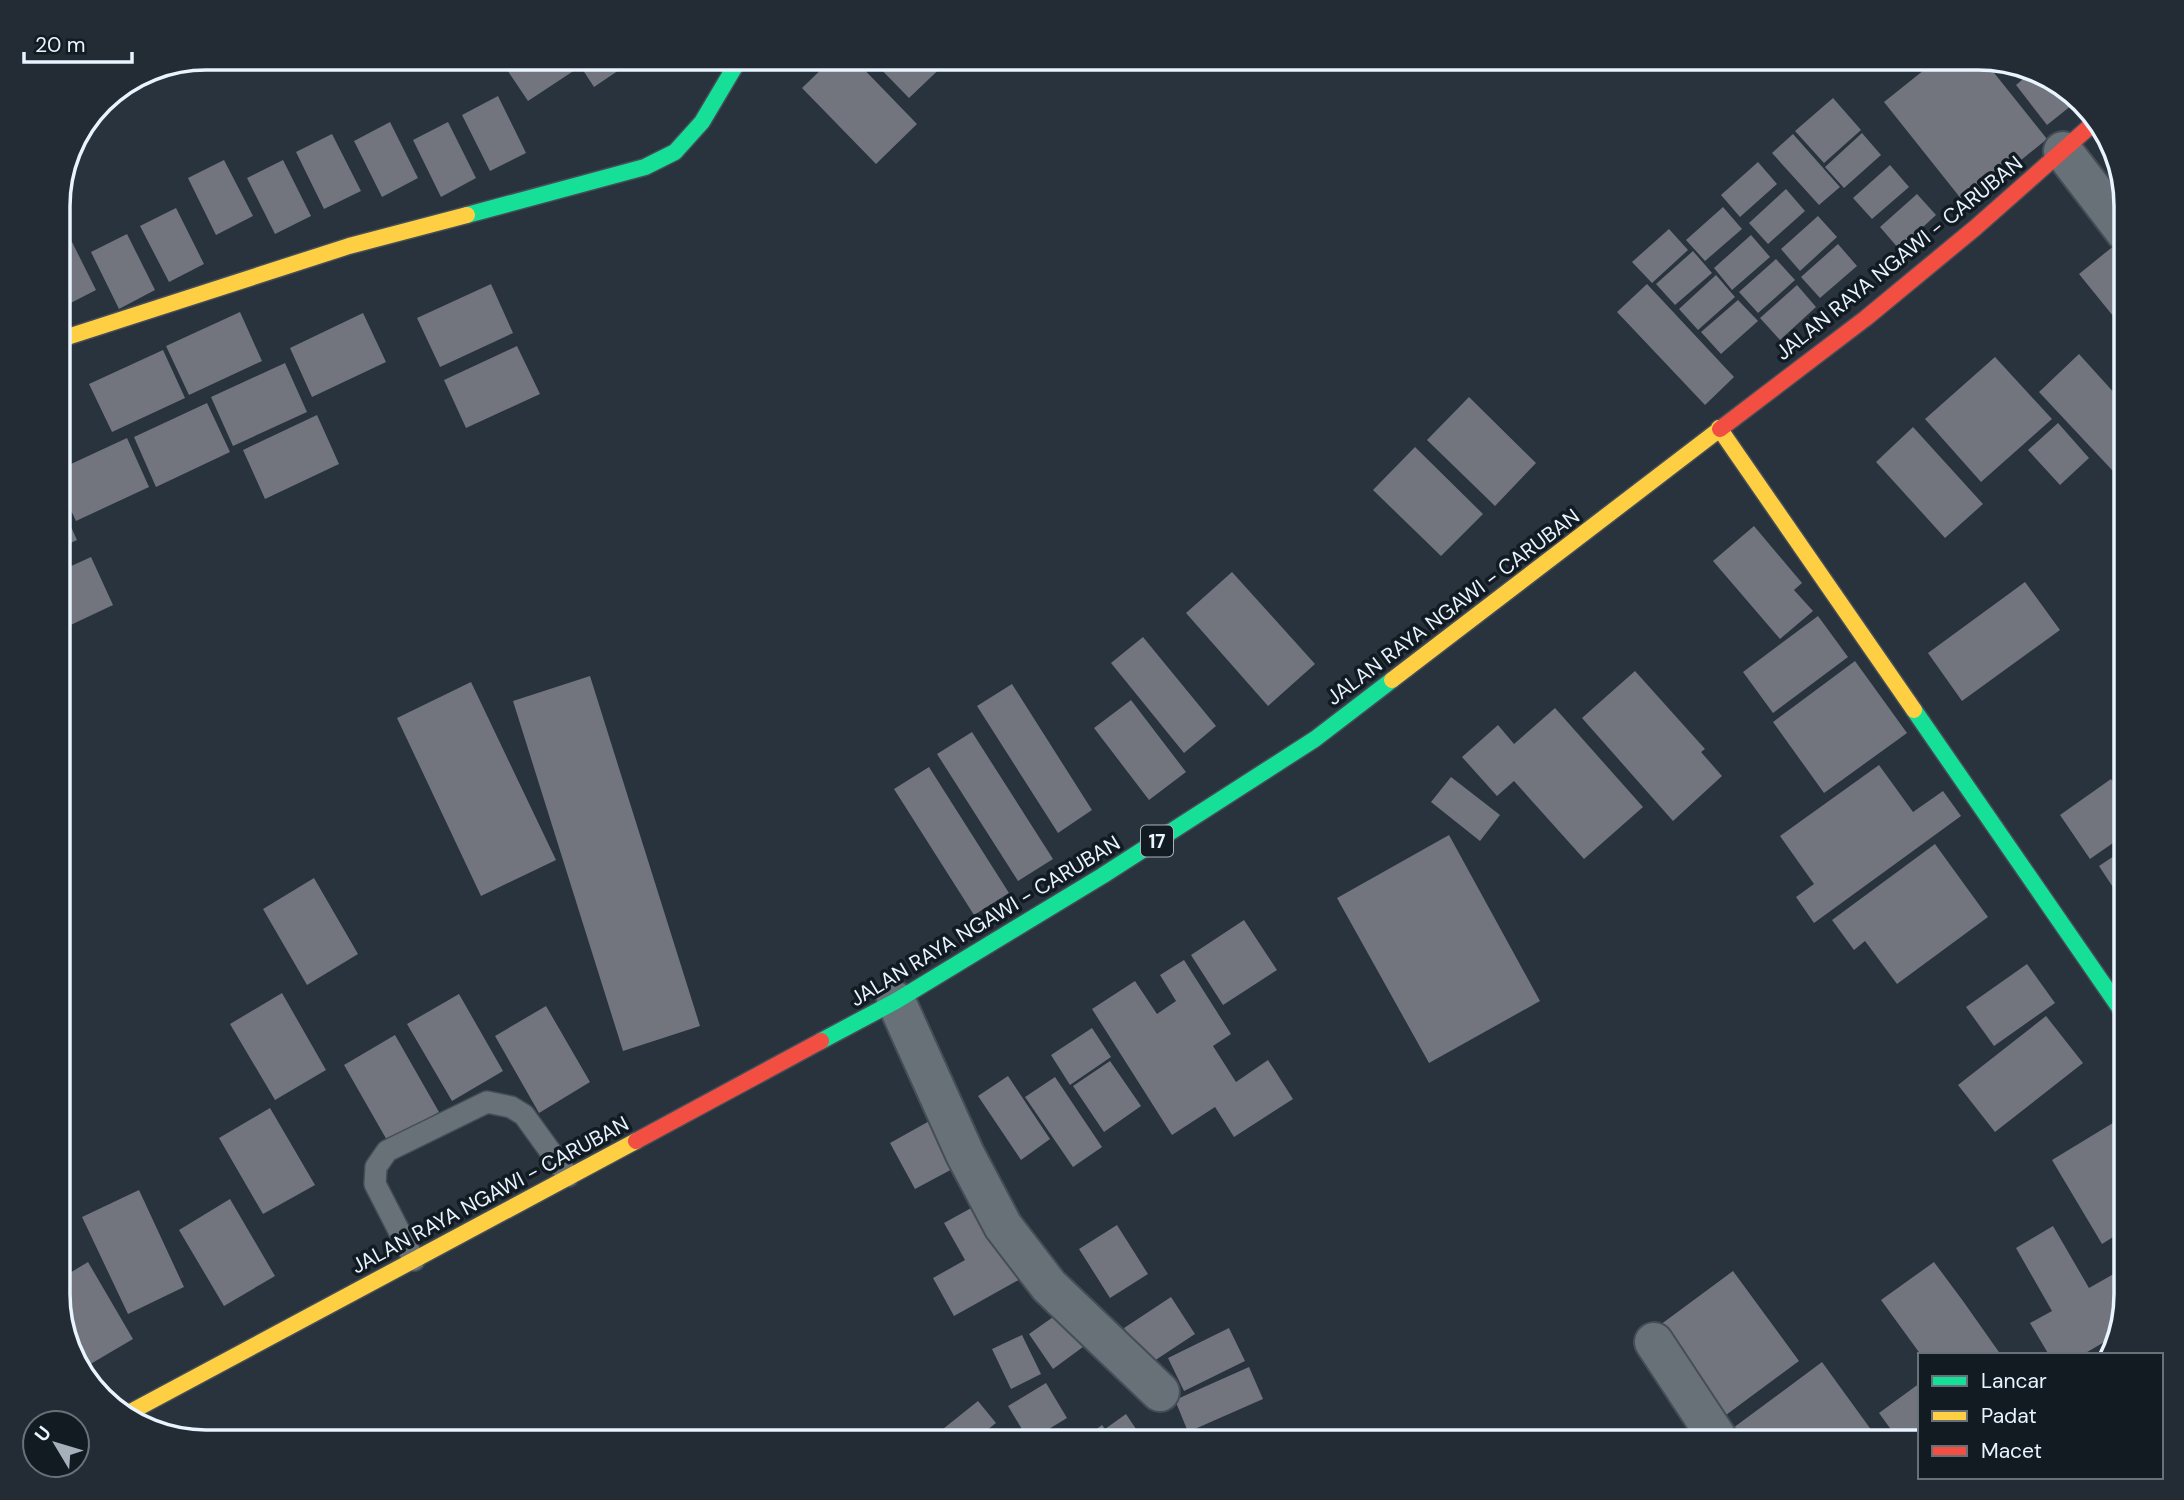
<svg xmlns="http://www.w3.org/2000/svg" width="2184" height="1500" font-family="'DM Sans',sans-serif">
<rect width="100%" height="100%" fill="#28333d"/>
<path fill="#72747e" d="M 499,58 L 566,58 L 575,70 L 528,101 Z
M 575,58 L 637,58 L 594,87 Z
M 833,58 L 853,58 L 917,124 L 876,164 L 802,88 Z
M 870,58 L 951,58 L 909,98 Z
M 1939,58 L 1983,59 L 2047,139 L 1966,205 L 1884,102 Z
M 2030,73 L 2061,83 L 2077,101 L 2047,125 L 2016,85 Z
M 498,96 L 526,153 L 490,171 L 462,115 Z
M 1833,98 L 1861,130 L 1824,163 L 1795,131 Z
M 390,122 L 418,178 L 382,197 L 354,141 Z
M 448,122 L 476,178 L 441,197 L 413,140 Z
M 1862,133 L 1881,155 L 1844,188 L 1825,167 Z
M 332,134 L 361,191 L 324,209 L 296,152 Z
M 1793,134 L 1840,187 L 1819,205 L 1772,153 Z
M 224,160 L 253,216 L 216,235 L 188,178 Z
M 283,160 L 311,216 L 275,234 L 247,178 Z
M 1758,162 L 1777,184 L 1740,217 L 1721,195 Z
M 1890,165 L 1909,187 L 1872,219 L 1853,198 Z
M 1786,189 L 1805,211 L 1768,244 L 1749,223 Z
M 1917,194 L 1936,215 L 1899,249 L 1880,227 Z
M 1723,207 L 1742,229 L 1705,261 L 1686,240 Z
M 176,208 L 204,264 L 169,282 L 140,226 Z
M 1818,216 L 1837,237 L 1800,271 L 1781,249 Z
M 1669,229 L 1688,250 L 1652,283 L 1632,262 Z
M 68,234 L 96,290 L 61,308 L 58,303 L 58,239 Z
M 127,234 L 155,290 L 119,309 L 91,252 Z
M 1751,235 L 1770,257 L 1732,290 L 1714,268 Z
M 2121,240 L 2126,246 L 2126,332 L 2079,274 Z
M 1838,244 L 1857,266 L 1820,298 L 1801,277 Z
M 1693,251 L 1712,273 L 1675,305 L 1656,284 Z
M 1776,259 L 1795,280 L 1758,313 L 1739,292 Z
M 1716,275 L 1735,297 L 1698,330 L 1679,309 Z
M 491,284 L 513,333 L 440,367 L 417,318 Z
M 1647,284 L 1734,377 L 1705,405 L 1617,312 Z
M 1797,285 L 1816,307 L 1780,340 L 1760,318 Z
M 1738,300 L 1758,321 L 1721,354 L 1701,332 Z
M 240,312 L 262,361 L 189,395 L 166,346 Z
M 363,313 L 386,362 L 312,397 L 290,348 Z
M 517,346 L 540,394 L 466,428 L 444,380 Z
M 163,350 L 185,398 L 112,432 L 89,384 Z
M 2079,354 L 2126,406 L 2126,485 L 2039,392 Z
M 1995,357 L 2052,419 L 1981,482 L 1925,419 Z
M 285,363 L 307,412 L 233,446 L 211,397 Z
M 1469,397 L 1536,463 L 1495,506 L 1427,440 Z
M 207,403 L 230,452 L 156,487 L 134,437 Z
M 317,415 L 339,464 L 265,499 L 243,450 Z
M 2058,423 L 2089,458 L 2060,485 L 2028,450 Z
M 1913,427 L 1983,504 L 1945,538 L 1876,462 Z
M 127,438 L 149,487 L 76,521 L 58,483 L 58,470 Z
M 1415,447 L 1483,514 L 1441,556 L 1373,490 Z
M 58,498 L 77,540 L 58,549 Z
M 1754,526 L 1802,583 L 1794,590 L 1813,611 L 1780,639 L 1713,561 Z
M 91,557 L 113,605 L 58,631 L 58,572 Z
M 1232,572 L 1315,664 L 1268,706 L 1186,613 Z
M 2025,582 L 2060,630 L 1962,701 L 1928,653 Z
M 1818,616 L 1848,657 L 1773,713 L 1743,672 Z
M 1143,637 L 1216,726 L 1184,753 L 1111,663 Z
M 1855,661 L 1907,733 L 1824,793 L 1773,722 Z
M 1635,671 L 1705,749 L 1701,752 L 1722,776 L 1673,821 L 1582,718 Z
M 590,676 L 700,1026 L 623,1051 L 513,701 Z
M 471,682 L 556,860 L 481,896 L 397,718 Z
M 1012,684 L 1092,810 L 1058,833 L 977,706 Z
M 1131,700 L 1186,772 L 1149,800 L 1094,728 Z
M 1555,708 L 1643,807 L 1584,859 L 1514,781 L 1497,796 L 1462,757 L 1498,725 L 1514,744 Z
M 972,732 L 1053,859 L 1018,881 L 937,754 Z
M 1879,765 L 1913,812 L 1943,791 L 1961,816 L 1814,923 L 1796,897 L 1814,884 L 1780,836 Z
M 929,767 L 1009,893 L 974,915 L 894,789 Z
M 1451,777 L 1500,815 L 1480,841 L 1431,802 Z
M 2111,779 L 2126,802 L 2126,834 L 2090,859 L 2060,815 Z
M 1449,835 L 1540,1001 L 1429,1063 L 1337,898 Z
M 1935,844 L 1988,917 L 1897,984 L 1865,941 L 1854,950 L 1832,920 Z
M 2126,848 L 2126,907 L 2099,866 Z
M 314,878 L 358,954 L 307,985 L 263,909 Z
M 1244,920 L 1277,970 L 1223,1005 L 1191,955 Z
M 1184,960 L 1231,1034 L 1213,1046 L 1236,1082 L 1268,1060 L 1293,1099 L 1234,1137 L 1215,1107 L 1172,1135 L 1092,1009 L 1135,981 L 1157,1014 L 1176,1001 L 1160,975 Z
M 2027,964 L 2055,1003 L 1994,1046 L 1966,1007 Z
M 282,993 L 326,1070 L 275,1100 L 230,1024 Z
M 459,994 L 503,1071 L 452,1101 L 407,1024 Z
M 546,1006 L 590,1082 L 539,1113 L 495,1036 Z
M 2046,1016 L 2083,1063 L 1995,1132 L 1958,1085 Z
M 1092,1028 L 1111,1057 L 1070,1085 L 1051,1055 Z
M 395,1035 L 439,1112 L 388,1142 L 344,1065 Z
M 1110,1061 L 1141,1106 L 1104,1132 L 1073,1086 Z
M 1008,1076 L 1050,1139 L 1021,1160 L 978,1096 Z
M 1055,1077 L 1102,1147 L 1073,1167 L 1025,1097 Z
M 270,1108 L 315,1185 L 263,1214 L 219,1138 Z
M 2126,1115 L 2126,1229 L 2102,1244 L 2052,1160 Z
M 933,1119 L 958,1166 L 915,1189 L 890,1143 Z
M 139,1190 L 184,1287 L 128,1314 L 82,1217 Z
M 230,1199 L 275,1276 L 224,1306 L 179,1230 Z
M 982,1202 L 1024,1277 L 954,1316 L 933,1278 L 965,1260 L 944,1223 Z
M 1117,1225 L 1148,1274 L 1110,1298 L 1079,1249 Z
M 2053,1226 L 2089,1288 L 2126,1267 L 2126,1294 L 2113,1337 L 2082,1355 L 2049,1355 L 2030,1323 L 2052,1311 L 2016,1248 Z
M 88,1262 L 133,1339 L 82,1369 L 73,1355 L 58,1303 L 58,1280 Z
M 1934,1262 L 1963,1301 L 2001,1355 L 1921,1355 L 1881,1300 Z
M 1733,1271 L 1799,1361 L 1726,1415 L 1660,1325 Z
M 1171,1297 L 1195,1334 L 1148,1365 L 1124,1328 Z
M 1063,1310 L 1087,1344 L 1053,1369 L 1029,1334 Z
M 1229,1328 L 1245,1361 L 1184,1391 L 1168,1358 Z
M 1022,1335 L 1041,1374 L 1011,1389 L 992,1349 Z
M 1822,1362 L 1880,1442 L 1743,1442 L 1733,1428 Z
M 1249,1367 L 1263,1399 L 1188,1432 L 1175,1400 Z
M 1046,1383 L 1067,1418 L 1029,1441 L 1008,1406 Z
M 1920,1383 L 1920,1442 L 1900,1442 L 1879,1413 Z
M 978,1401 L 996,1423 L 972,1442 L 945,1442 L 938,1433 Z
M 1126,1414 L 1144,1441 L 1142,1442 L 1087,1442 L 1084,1438 L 1102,1425 L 1105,1429 Z"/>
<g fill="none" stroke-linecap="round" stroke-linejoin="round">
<g stroke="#454e57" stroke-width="24">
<path id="lane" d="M 414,1260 L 375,1184 L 376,1167 L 387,1151 L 487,1102 L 511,1107 L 524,1115 L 568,1176"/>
</g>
<g stroke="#454e57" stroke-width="42">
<path id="street" d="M 2063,151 L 2126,233
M 896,1001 L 965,1154 L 1003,1226 L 1049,1286 L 1160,1392
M 1654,1342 L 1720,1442"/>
</g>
<g stroke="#454e57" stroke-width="19">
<path id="fast" d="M 467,215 L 645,167 L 675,152 L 702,122 L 740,58
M 1914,710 L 2126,1017
M 821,1041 L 896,1001 L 1102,876 L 1315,739 L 1392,680"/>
</g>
<g stroke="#454e57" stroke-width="19">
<path id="slow" d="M 58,340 L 349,246 L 467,215
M 1719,428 L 1914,710
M 1392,680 L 1720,429
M 123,1416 L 636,1141"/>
</g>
<g stroke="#454e57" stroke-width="19">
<path id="jam" d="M 1720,429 L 1866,318 L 1975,228 L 2096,121
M 636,1141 L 821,1041"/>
</g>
<use href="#lane" stroke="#697178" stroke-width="21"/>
<use href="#street" stroke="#697178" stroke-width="38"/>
<use href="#fast" stroke="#16e098" stroke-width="16"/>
<use href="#slow" stroke="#ffcf43" stroke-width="16"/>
<use href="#jam" stroke="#f24e42" stroke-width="16"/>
</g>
<g text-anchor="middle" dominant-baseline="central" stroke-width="7" stroke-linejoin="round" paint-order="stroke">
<rect fill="#121a22" stroke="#a8b3bd" stroke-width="2" x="1141" y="825.5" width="32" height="31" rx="5"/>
<g font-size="19" font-weight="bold" fill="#e8f4ff">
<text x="1157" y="841">17</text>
</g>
<g font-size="21" fill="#e8f4ff" stroke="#121a22">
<text transform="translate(1899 258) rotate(-39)">JALAN RAYA NGAWI - CARUBAN</text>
<text transform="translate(1453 607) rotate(-37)">JALAN RAYA NGAWI - CARUBAN</text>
<text transform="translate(985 921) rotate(-31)">JALAN RAYA NGAWI - CARUBAN</text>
<text transform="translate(490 1195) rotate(-28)">JALAN RAYA NGAWI - CARUBAN</text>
</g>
</g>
<path d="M0 0H2184V1500H0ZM206 70H1978A136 136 0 0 1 2114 206V1294A136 136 0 0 1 1978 1430H206A136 136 0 0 1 70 1294V206A136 136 0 0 1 206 70Z" fill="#232b34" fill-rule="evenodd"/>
<path fill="none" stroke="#e8f4ff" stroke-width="3.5" d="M206 70H1978A136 136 0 0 1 2114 206V1294A136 136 0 0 1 1978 1430H206A136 136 0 0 1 70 1294V206A136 136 0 0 1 206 70Z"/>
<rect x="1918" y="1353" width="245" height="126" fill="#121a22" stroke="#68717a" stroke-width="2"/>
<rect x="1932" y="1376" width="35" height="10" fill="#16e098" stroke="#68717a" stroke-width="2"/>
<text x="1981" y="1388" font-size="21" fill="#e8f4ff">Lancar</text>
<rect x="1932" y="1411" width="35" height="10" fill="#ffcf43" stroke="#68717a" stroke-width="2"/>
<text x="1981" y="1423" font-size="21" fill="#e8f4ff">Padat</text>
<rect x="1932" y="1446" width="35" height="10" fill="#f24e42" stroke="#68717a" stroke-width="2"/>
<text x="1981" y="1458" font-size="21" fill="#e8f4ff">Macet</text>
<g transform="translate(56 1444) rotate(308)"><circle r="33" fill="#121a22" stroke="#68717a" stroke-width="2"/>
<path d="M0-5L12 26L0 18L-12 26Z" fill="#a5b0bb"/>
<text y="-10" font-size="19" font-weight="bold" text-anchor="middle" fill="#e8f4ff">U</text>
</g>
<path d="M24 52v10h108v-10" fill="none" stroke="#e8f4ff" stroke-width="3.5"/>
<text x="35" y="52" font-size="21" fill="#e8f4ff" stroke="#121a22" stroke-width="5" paint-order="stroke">20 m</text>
</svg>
